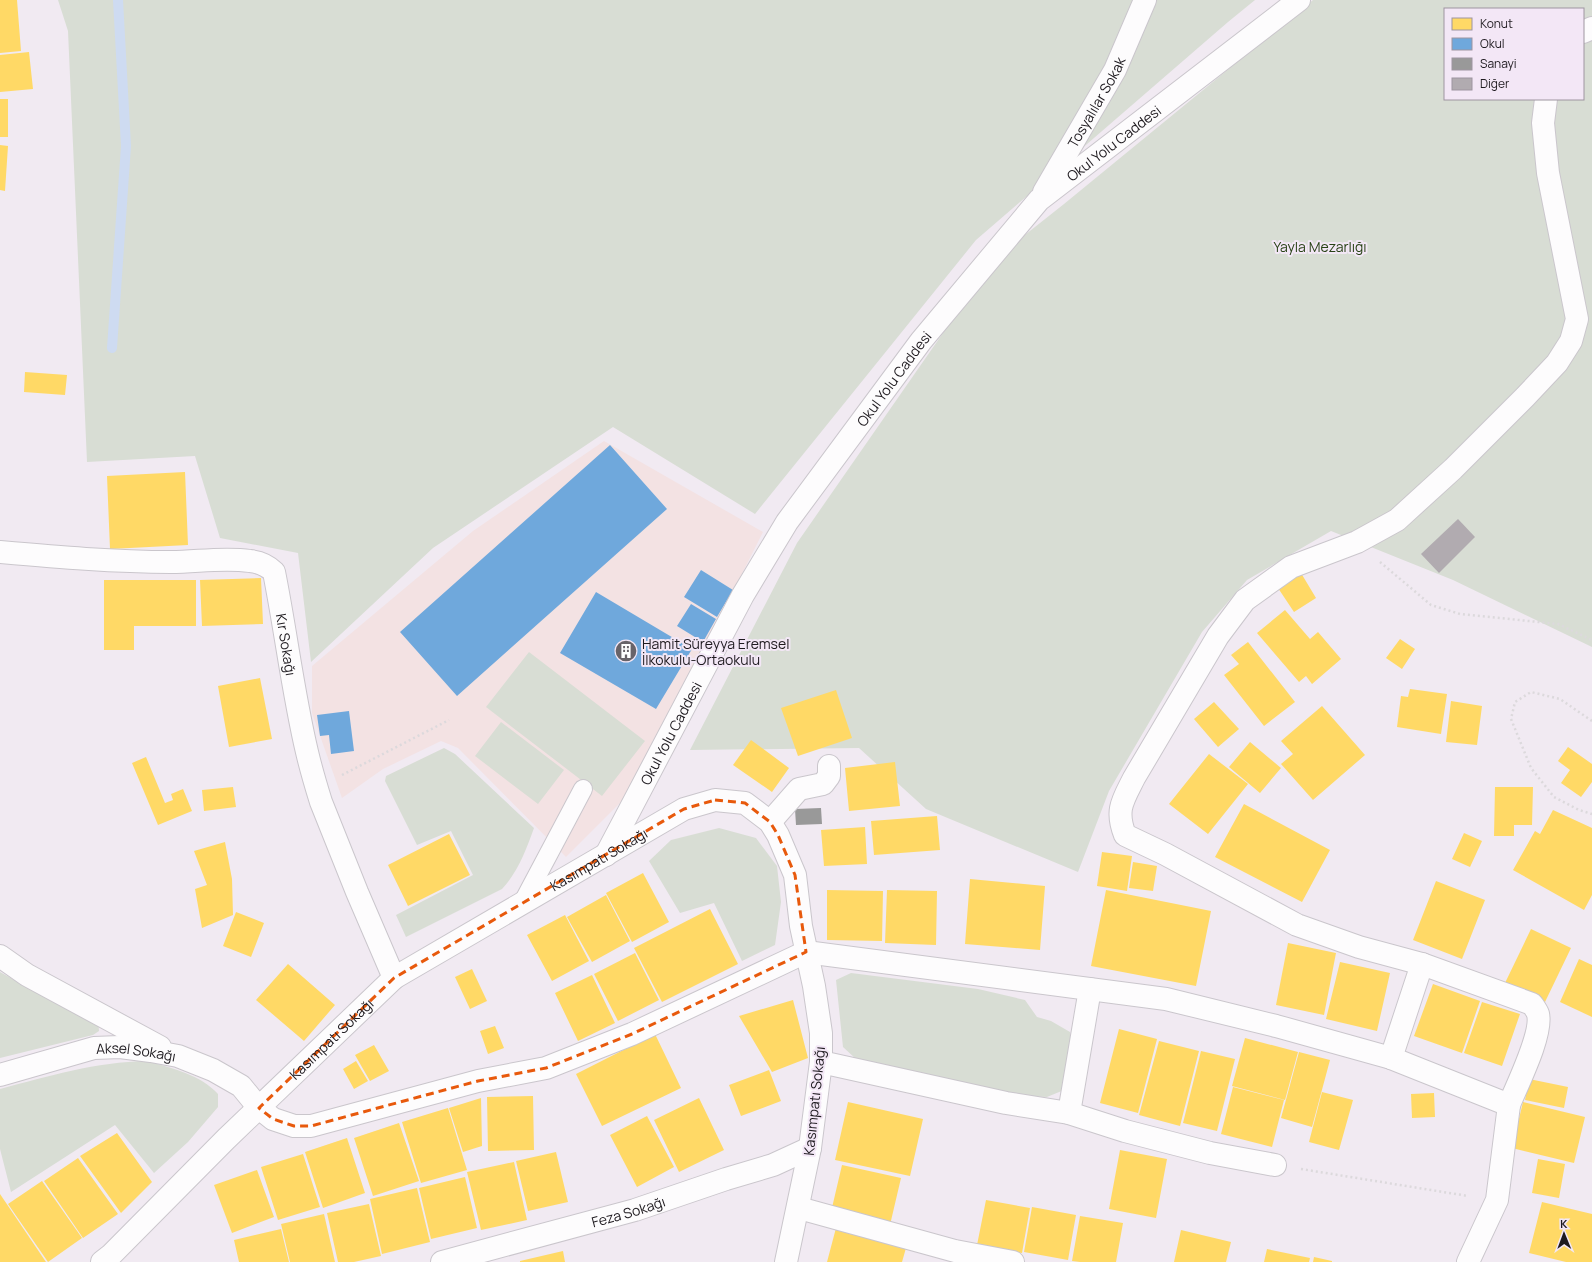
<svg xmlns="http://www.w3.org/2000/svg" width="1592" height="1262" font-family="Manrope,sans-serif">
<rect width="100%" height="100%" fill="#f1eaf2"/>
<path fill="#f3e2e3" d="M 604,441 L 763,532 L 644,769 L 621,802 L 566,857 L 458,748 L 441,741 L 383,769 L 342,798 L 312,713 L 312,666 L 473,531 Z"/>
<path fill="#d8ddd4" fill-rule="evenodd" d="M 58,0 L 1255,0 L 1228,22 L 976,240 L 755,514 L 613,427 L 433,548 L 311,662 L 298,553 L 220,538 L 195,456 L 87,462 L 68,31 Z
M 1313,0 L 1592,0 L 1592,647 L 1453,580 L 1331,531 L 1247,580 L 1202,632 L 1109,791 L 1078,872 L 926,809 L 859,748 L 690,750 L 797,543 L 959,310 L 1007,249 L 1064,204 ZM 1445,9 L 1583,9 L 1583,99 L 1445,99 Z
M 529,652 L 645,741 L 602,796 L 486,707 Z
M 501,722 L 564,770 L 538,804 L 475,756 Z
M 444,748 L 455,754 L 534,828 C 526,850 518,872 502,889 L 406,937 L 396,915 L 473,875 L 451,831 L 417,845 L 385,781 L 386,776 Z
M 719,828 L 756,838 L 777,866 L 781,902 L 775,945 L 742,961 L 714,903 L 680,913 L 649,861 L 671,840 Z
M 0,972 L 68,1010 L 98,1020 L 99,1031 L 93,1035 L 0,1058 Z
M 851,973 L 978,989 L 1025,1000 L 1037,1017 L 1051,1021 L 1070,1032 L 1072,1049 L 1064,1090 L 1047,1097 L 1024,1096 L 856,1059 L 843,1047 L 836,980 Z
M 147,1061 C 172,1068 201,1075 218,1094 L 218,1107 L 188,1142 L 154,1173 L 115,1125 L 11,1192 L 0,1149 L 0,1089 C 49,1076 96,1062 147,1061 Z"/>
<path fill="#ffd966" d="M 0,0 L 17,0 L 21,51 L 0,53 Z
M 29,52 L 33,89 L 0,92 L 0,55 Z
M 0,99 L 8,99 L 8,137 L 0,137 Z
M 0,145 L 8,146 L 5,191 L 0,190 Z
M 25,372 L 67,375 L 65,395 L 24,392 Z
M 185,472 L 188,545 L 110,549 L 107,476 Z
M 1301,573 L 1316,598 L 1294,612 L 1278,588 Z
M 261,578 L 263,624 L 202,626 L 200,580 Z
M 104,580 L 196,580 L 196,626 L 134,626 L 134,650 L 104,650 Z
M 1285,610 L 1310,639 L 1318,632 L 1341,659 L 1312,684 L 1306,676 L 1299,682 L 1257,633 Z
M 1400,639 L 1415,649 L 1402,669 L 1386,658 Z
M 1248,642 L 1295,702 L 1264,726 L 1224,675 L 1239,664 L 1231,655 Z
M 260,678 L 272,739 L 229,747 L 218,686 Z
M 1410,689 L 1447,694 L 1441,734 L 1397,727 L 1401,696 L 1408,697 Z
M 836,690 L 852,738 L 798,756 L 781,708 Z
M 1451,701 L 1482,706 L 1477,745 L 1446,742 Z
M 1214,702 L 1239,729 L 1218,747 L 1194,719 Z
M 1322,706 L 1365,755 L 1313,800 L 1281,764 L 1293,754 L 1281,741 Z
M 751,740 L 789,768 L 772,792 L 733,765 Z
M 1250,742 L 1281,768 L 1260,793 L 1229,767 Z
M 1568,747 L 1592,764 L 1592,782 L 1581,797 L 1561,783 L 1570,770 L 1558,761 Z
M 1209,754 L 1248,784 L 1208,834 L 1169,804 Z
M 146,757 L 165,803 L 173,800 L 171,794 L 183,789 L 192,811 L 158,825 L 132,763 Z
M 895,762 L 900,806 L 849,811 L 845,768 Z
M 233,787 L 236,807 L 204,811 L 202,790 Z
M 1495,787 L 1533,787 L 1532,825 L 1514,825 L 1514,836 L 1494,836 Z
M 1244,804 L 1330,850 L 1302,902 L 1215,857 Z
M 1553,810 L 1592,828 L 1592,895 L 1584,910 L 1513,870 L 1535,831 L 1540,834 Z
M 937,816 L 940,850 L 874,855 L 871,821 Z
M 865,827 L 867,864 L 824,866 L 821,830 Z
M 1464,833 L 1482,841 L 1470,867 L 1452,859 Z
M 449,834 L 470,875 L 408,906 L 388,865 Z
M 225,842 L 232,879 L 233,915 L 202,928 L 195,889 L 207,885 L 194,851 Z
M 1102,852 L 1132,856 L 1127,891 L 1097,886 Z
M 1133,862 L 1157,866 L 1153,891 L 1129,888 Z
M 643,873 L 669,922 L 632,942 L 606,893 Z
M 970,879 L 1045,886 L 1040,950 L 965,944 Z
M 1436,881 L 1485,900 L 1462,959 L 1413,940 Z
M 827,890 L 883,891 L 882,941 L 827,940 Z
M 887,890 L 937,891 L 936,945 L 885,943 Z
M 1106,890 L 1211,911 L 1196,986 L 1091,966 Z
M 606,895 L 630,941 L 592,962 L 567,917 Z
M 710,909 L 738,964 L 662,1002 L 634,948 Z
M 236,912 L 264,923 L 251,957 L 223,946 Z
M 565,915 L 589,961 L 552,981 L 527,935 Z
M 1531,929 L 1571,948 L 1545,1002 L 1505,983 Z
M 1288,943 L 1336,953 L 1324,1015 L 1276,1005 Z
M 635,953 L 659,1000 L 618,1021 L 594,974 Z
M 1579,959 L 1592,965 L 1592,1017 L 1560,1002 Z
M 1340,962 L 1390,973 L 1377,1031 L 1326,1019 Z
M 288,964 L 335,1005 L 304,1041 L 256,1000 Z
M 472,969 L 487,1001 L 470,1009 L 455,977 Z
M 592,975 L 615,1023 L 578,1041 L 555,993 Z
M 1433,984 L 1480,1001 L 1462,1053 L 1414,1036 Z
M 793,1000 L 808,1058 L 772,1072 L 739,1016 Z
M 1482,1002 L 1520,1014 L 1502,1066 L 1464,1053 Z
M 495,1026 L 504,1048 L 488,1054 L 480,1031 Z
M 1119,1029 L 1157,1039 L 1138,1113 L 1100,1103 Z
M 655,1034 L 681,1088 L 602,1126 L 576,1074 Z
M 1245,1038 L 1298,1052 L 1285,1100 L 1232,1086 Z
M 1159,1041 L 1199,1051 L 1180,1126 L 1139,1115 Z
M 374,1045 L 389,1071 L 370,1081 L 355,1055 Z
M 1201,1051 L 1235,1059 L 1217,1131 L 1183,1123 Z
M 1299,1052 L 1330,1060 L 1312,1127 L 1281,1118 Z
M 356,1061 L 368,1081 L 354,1089 L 343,1069 Z
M 769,1070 L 781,1101 L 741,1116 L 729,1085 Z
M 1529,1079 L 1568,1087 L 1564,1108 L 1525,1100 Z
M 1233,1087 L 1284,1100 L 1272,1147 L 1221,1134 Z
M 1322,1092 L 1353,1100 L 1339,1150 L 1309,1142 Z
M 1434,1093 L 1435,1117 L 1412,1118 L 1411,1094 Z
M 533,1096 L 534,1150 L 488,1151 L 487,1097 Z
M 481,1098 L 482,1146 L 463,1152 L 449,1108 Z
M 699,1098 L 724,1150 L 679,1172 L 654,1120 Z
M 848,1102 L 923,1119 L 910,1176 L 835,1160 Z
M 1523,1102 L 1585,1117 L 1574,1163 L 1512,1148 Z
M 448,1108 L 467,1170 L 421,1183 L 402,1122 Z
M 647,1116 L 674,1167 L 637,1187 L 610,1135 Z
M 399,1123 L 419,1181 L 373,1196 L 354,1138 Z
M 117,1133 L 152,1182 L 121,1213 L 80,1156 Z
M 347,1138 L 365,1193 L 323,1208 L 305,1152 Z
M 1120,1150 L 1167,1159 L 1156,1218 L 1109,1209 Z
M 556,1152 L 568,1202 L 528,1211 L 516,1161 Z
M 303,1154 L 320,1207 L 278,1220 L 261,1167 Z
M 78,1158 L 118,1214 L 83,1238 L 44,1181 Z
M 1538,1159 L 1565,1164 L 1559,1198 L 1532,1193 Z
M 514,1162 L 527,1220 L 481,1230 L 467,1172 Z
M 842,1165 L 901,1178 L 890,1225 L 831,1212 Z
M 257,1170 L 274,1217 L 232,1233 L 214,1185 Z
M 465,1177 L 477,1228 L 431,1239 L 419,1188 Z
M 42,1181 L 82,1238 L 48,1262 L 8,1204 Z
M 417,1188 L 430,1242 L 382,1254 L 370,1199 Z
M 0,1194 L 46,1262 L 0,1262 Z
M 986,1200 L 1030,1208 L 1022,1253 L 977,1245 Z
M 1542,1202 L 1592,1214 L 1592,1262 L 1566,1262 L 1529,1253 Z
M 369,1204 L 381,1256 L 354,1262 L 338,1262 L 327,1213 Z
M 1032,1207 L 1076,1215 L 1068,1260 L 1024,1252 Z
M 324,1214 L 335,1262 L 290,1262 L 281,1224 Z
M 1080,1216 L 1123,1223 L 1116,1262 L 1080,1262 L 1072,1261 Z
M 836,1228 L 906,1248 L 902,1262 L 827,1262 Z
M 281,1229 L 289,1262 L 239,1262 L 234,1240 Z
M 1181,1230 L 1231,1242 L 1226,1262 L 1174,1262 Z
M 1267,1249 L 1310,1258 L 1309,1262 L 1264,1262 Z
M 563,1251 L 565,1262 L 520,1262 L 520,1261 Z
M 1314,1257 L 1332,1261 L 1332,1262 L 1313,1262 Z"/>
<path fill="#6fa8dc" d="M 610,445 L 667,509 L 457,696 L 400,632 Z
M 701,570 L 733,590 L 717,617 L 684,597 Z
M 596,592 L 692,649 L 656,709 L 560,653 Z
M 691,604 L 716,619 L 703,642 L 677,626 Z
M 349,711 L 354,751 L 331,754 L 329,735 L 320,736 L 317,715 Z"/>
<path fill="#999" d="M 821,808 L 822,824 L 796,825 L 795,809 Z"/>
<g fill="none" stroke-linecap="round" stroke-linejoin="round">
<path stroke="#cedbf1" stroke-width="10" d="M 112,348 L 126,146 L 118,0"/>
</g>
<path fill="#b1abb0" d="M 1458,519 L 1475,537 L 1439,573 L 1421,554 Z"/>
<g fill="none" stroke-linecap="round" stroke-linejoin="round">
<g stroke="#cac6cc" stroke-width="20">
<path id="service" d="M 522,904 L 583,789"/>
</g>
<g stroke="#cac6cc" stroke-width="24">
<g id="minor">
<path d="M 1583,32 L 1592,28"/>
<path id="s1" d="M 1044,192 L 1115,70 L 1145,0"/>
<path id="s2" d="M 0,552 C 57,557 114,562 171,562 C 197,562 223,557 250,561 C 260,562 267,565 274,572 C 286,632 293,693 307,752 C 311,769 316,786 321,802 L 357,892 L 394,978"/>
<path d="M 770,822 L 799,789 L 823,784 L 829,776 L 829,766"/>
<path id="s3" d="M 606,855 L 743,595 L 787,522 L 921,341 L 1039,200 L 1299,0"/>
<path d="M 0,956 L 27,975 L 160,1047"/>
<path d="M 1422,964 L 1532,1004 C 1534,1007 1537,1011 1538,1014 C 1543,1034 1517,1085 1509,1105"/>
<path d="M 1391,1058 L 1422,964 L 1359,947 L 1297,925 L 1165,854 L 1125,835 C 1115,810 1123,800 1134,778 L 1218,636 L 1245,600 L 1291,567 L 1357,542 L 1397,520 L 1453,469 L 1525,397 L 1557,363 L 1571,341 L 1577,319 L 1548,173 L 1543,123 L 1546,99"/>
<path d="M 821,1062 L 1006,1103 L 1069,1113 L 1125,1131 L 1210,1153 L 1275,1165"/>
<path id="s4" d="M 0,1075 L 94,1048 L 120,1047 L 151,1051 L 178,1056 L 213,1070 L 241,1086 L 259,1108 L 273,1119 L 294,1126 L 311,1126 L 478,1081 L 546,1068 L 632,1034 L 806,952 L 1166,999 L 1276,1026 L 1391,1058 L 1509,1105 L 1497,1200 L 1468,1262"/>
<path d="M 1069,1113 L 1090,989"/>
<path d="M 799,1208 L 955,1251 L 1013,1262"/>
<path id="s5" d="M 102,1262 L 111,1255 L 226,1139 L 394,978 L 684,809 L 715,800 L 745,803 L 770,822 L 778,835 L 795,875 L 801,926 L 814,986 L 821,1033 L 821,1062 L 810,1148 L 786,1262"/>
<path id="s6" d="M 442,1262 L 635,1210 L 726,1179 L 773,1165 L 810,1148"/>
</g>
</g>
<path stroke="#dcd9dc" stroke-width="2.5" stroke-dasharray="2 3" stroke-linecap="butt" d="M 1380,562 L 1431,605 L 1460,614 L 1558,624 L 1592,640
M 1592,721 L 1560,699 L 1531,692 L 1515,702 L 1511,719 L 1531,768 L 1554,797 L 1579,810 L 1592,814
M 342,775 L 449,720
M 1301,1169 L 1468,1196"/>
<use href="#service" stroke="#fdfcfd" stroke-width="18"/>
<use href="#minor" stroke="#fdfcfd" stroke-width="22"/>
</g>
<path fill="none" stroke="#e8590c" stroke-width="3" stroke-dasharray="8 5" stroke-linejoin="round" d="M 715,800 L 745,803 L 770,822 L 778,835 L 795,875 L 806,952 L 632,1034 L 546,1068 L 478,1081 L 311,1126 L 294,1126 L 273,1119 L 259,1108 L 394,978 L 684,809 Z"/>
<defs>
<g id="building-disc" transform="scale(1.15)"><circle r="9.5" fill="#686369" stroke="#f3e7f6"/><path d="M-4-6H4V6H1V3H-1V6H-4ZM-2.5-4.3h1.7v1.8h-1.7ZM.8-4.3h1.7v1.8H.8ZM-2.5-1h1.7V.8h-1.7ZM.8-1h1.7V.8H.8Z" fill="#fff"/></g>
</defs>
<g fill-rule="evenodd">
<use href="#building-disc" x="626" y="651"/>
</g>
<g text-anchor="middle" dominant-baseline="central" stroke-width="4" stroke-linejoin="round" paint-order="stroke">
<g font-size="14" fill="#1e1a1f" stroke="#f3e7f6">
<text stroke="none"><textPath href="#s1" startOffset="104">Tosyalılar Sokak</textPath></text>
<text stroke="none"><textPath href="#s3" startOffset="882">Okul Yolu Caddesi</textPath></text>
<text stroke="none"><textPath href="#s3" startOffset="558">Okul Yolu Caddesi</textPath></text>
<text stroke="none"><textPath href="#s2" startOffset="351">Kır Sokağı</textPath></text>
<text stroke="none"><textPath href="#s3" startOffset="138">Okul Yolu Caddesi</textPath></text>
<text stroke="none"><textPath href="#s5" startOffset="644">Kasımpatı Sokağı</textPath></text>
<text stroke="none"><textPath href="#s5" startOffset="320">Kasımpatı Sokağı</textPath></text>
<text stroke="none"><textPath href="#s4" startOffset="140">Aksel Sokağı</textPath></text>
<text transform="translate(814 1101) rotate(-84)">Kasımpatı Sokağı</text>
<text stroke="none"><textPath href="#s6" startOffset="193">Feza Sokağı</textPath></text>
</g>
<g font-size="14" fill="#284216" stroke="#f3e7f6">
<text x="1320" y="246">Yayla Mezarlığı</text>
</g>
<g font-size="14" fill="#1e1a1f" stroke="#f3e7f6" text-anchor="start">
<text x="642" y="643">Hamit Süreyya Eremsel<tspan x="642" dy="16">İlkokulu-Ortaokulu</tspan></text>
</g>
</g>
<rect x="1444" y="8" width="140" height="92" fill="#f3e7f6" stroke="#9e95a0"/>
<rect x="1452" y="18" width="20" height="12" fill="#ffd966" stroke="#9e95a0"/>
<text x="1480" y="28" font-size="12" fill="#1e1a1f">Konut</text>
<rect x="1452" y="38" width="20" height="12" fill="#6fa8dc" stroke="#9e95a0"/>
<text x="1480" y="48" font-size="12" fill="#1e1a1f">Okul</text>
<rect x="1452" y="58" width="20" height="12" fill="#999999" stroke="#9e95a0"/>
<text x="1480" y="68" font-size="12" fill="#1e1a1f">Sanayi</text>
<rect x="1452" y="78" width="20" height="12" fill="#b1abb0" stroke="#9e95a0"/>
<text x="1480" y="88" font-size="12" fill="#1e1a1f">Diğer</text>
<g transform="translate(1564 1234) rotate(359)" stroke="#f3e7f6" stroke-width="3" paint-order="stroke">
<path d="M0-3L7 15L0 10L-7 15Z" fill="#1e1a1f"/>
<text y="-6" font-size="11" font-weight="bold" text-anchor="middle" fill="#1e1a1f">K</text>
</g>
</svg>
